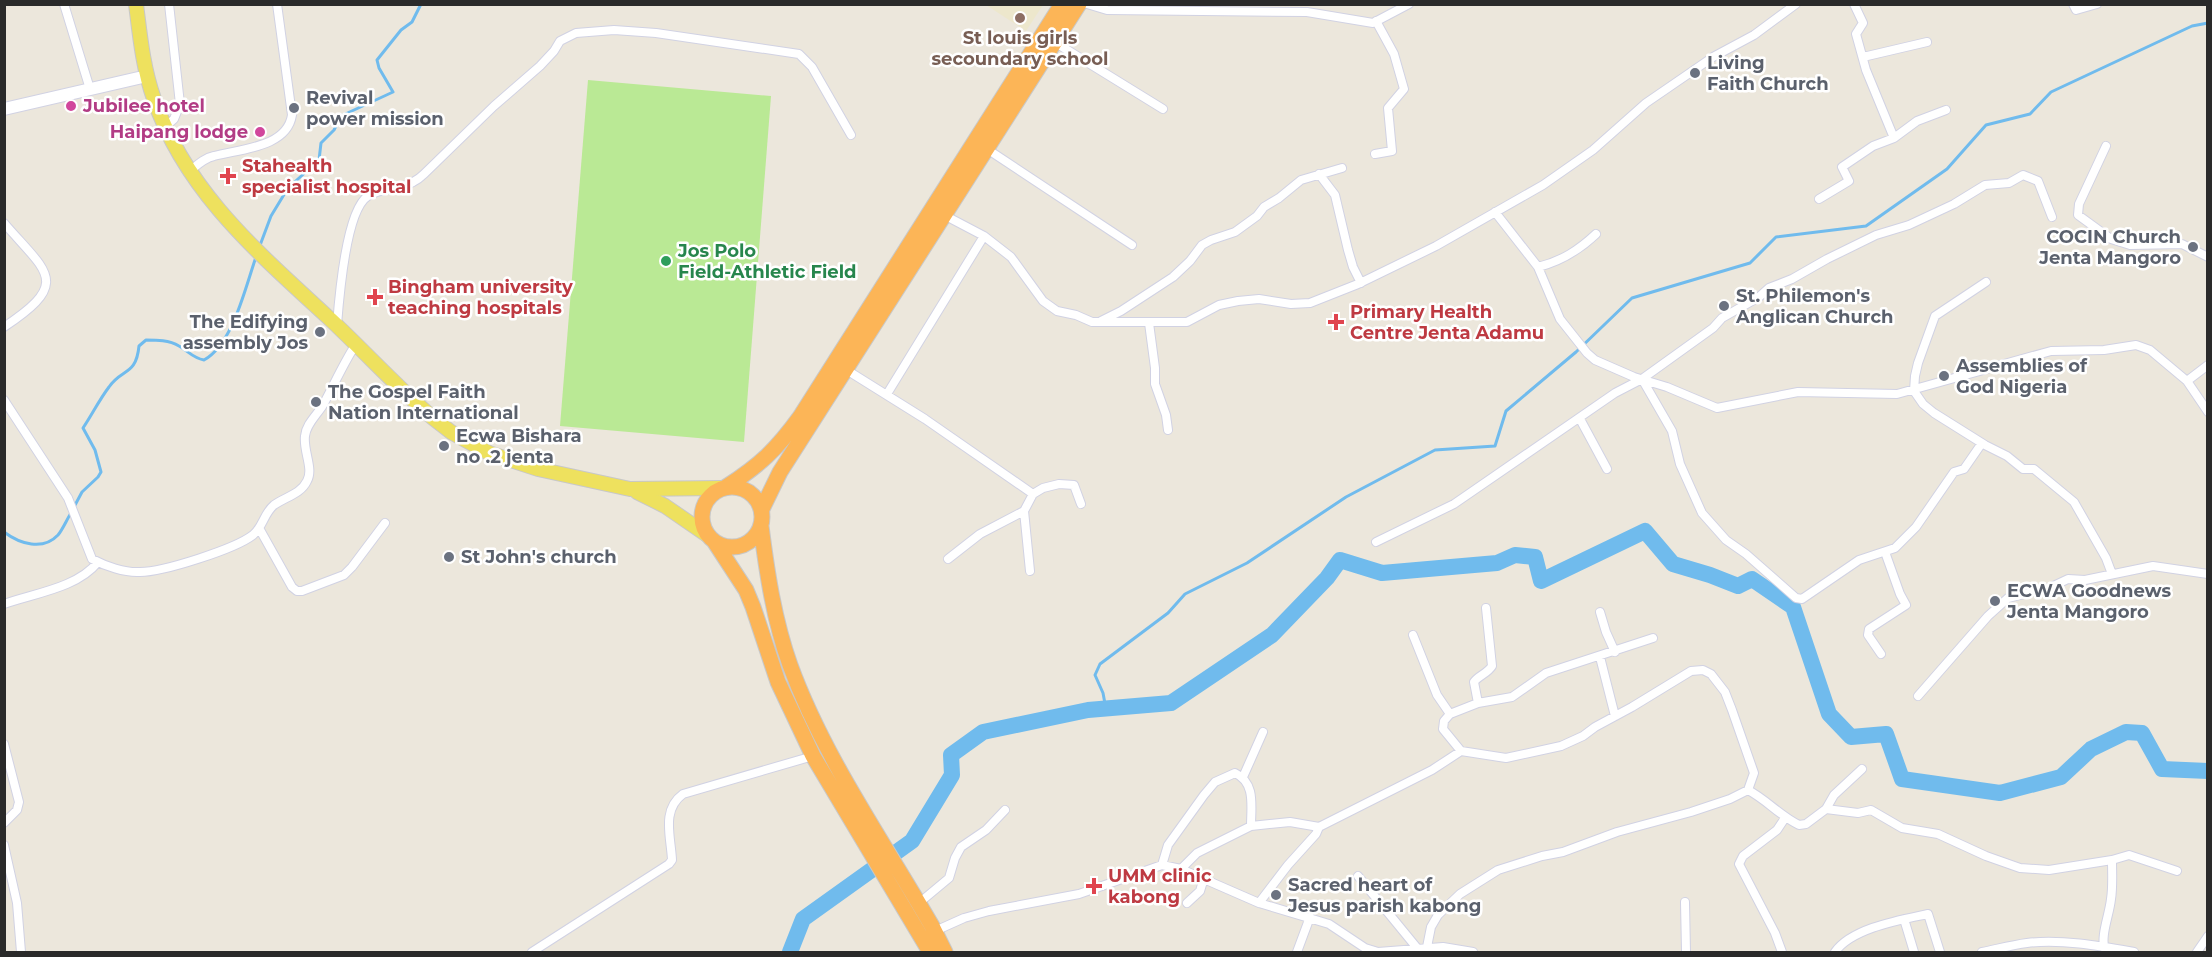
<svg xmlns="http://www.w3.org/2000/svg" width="2212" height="957" font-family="Montserrat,sans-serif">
<rect width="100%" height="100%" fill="#ece7dc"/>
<path fill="#ede7cc" d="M 986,5 L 1043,5 L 1026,31 Z"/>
<path fill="#bae995" d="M 588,80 L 771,96 L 744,442 L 560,426 Z"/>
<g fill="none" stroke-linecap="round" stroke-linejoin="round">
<path stroke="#70bbed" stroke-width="3" d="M 259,248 L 271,216 L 288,188 L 319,160 L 321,143 L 334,130 L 341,116 L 393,92 L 379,68 L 377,60 L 401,30 L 412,22 L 421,4
M 74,507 L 82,492 L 98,477 L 101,472 L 95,450 L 83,428 C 92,415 99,400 109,387 C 122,368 136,376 139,346 L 146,340 C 157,340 169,340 179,346 C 188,351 193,358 204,360 C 233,344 245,288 256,257
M 4,532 C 20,544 43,551 58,535 C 63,529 67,519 71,513
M 1106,709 L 1103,693 L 1095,675 L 1100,664 L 1168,613 L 1185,594 L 1247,563 L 1346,497 L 1435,450 L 1495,446 L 1506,411 L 1576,352 L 1632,298 L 1750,263 L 1776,237 L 1866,226 L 1947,169 L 1986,125 L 2030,114 L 2051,92 L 2192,26 L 2208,23
M 4,927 L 4,933"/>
<path stroke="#70bbed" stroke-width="16" d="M 790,952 L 803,919 L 912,841 L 952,775 L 951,755 L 983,732 L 1088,710 L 1171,703 L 1272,635 L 1327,578 L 1340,560 L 1382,573 L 1497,563 L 1515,555 L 1535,557 L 1541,581 L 1645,531 L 1673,564 L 1710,575 L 1738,586 L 1752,579 L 1793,607 L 1829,714 L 1851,737 L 1886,734 L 1902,779 L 2000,793 L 2061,777 L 2091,749 L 2126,732 L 2142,733 L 2162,769 L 2208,771"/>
<g stroke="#d1d2e3" stroke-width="10">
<path id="street" d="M 64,4 L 90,89
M 1087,4 L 1107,10 L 1307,12 L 1373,23 L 1409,4
M 1854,4 L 1863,23 L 1856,34 L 1866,70 L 1894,138
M 2073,4 L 2076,10 L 2097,4
M 1056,43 L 1163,109
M 1863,57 L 1927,42
M 165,127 L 174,119 L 180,104 L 169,4
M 2106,146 L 2079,204 L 2078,215 L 2111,239 L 2130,245 L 2182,244 L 2208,257
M 987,149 L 1132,245
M 1375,154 L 1392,151 L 1388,108 L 1404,89 L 1394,54 L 1376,21
M 190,171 C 197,165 204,158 214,156 C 239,149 287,148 292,115 L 277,4
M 1319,174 L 1335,195 L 1348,250 L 1353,267 L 1361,283
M 1819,199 L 1849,181 L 1842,167 L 1873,146 L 1894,138 L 1917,121 L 1946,110
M 1495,212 L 1538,267 L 1560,319 L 1587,353 L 1595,360 L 1634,377 L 1667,387 L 1717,408 L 1798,392 L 1897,394 L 2051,351 L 2104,350 L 2136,345 L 2150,350 L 2187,381 L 2208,412
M 944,215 L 984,236 L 1011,257 L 1043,301 L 1057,311 L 1076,315 L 1092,322 L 1187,322 L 1219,305 L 1238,301 L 1259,299 L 1291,304 L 1310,303 L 1358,284 L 1436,246 L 1543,185 L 1593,150 L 1646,103 L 1713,57 L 1754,35 L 1796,4
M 4,223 C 47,273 72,282 4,327
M 1538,267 C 1562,261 1579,250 1596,234
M 1986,282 L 1935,316 L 1918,363 L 1915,376 L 1914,391 L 1923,404 L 1934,413 L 1985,445 L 2007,456 L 2023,469 L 2034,469 L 2074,502 L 2106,558 L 2112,574
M 1101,321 L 1121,311 L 1173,277 L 1190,261 L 1202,245 L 1211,240 L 1235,232 L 1257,216 L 1264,207 L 1279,198 L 1301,180 L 1342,168
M 1149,323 L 1155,368 L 1155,384 L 1166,415 L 1168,430
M 337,325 C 339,299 346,210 368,196 C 382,187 400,190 413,182 C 417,180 421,177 424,174 L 494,106 L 540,66 L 554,51 L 560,41 L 576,33 L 614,30 L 656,33 L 799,54 L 812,67 L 851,135
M 845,369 L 925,419 L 1033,494
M 1642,379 L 1672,431 L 1680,464 L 1702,513 L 1726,540 L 1746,554 L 1796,598 L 1802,599 L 1859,560 L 1895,548 L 1916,527 L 1954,472 L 1964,469 L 1982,443
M 2187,381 L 2208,365
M 887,394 L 984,236
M 4,400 L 68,498 L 92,559 C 105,566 125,573 140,572 C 163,572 235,549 253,535 C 263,527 264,513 274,505 C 285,497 301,494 307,481 C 314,469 303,451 305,436 C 306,424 317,415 323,405 C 334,385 343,364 356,344
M 1580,419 L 1607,469
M 1024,511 L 1030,571
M 259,528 L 292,587 L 297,591 L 302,591 L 344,575 L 352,567 L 385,523
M 1376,542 L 1454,504 L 1615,393 L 1642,379 L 1713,328 L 1722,318 L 1759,297 L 1769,288 L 1792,279 L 1827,259 L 1876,235 L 1909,225 L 1954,204 L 1985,185 L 2009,183 L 2023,175 L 2038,181 L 2052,217
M 948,559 L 980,534 L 1024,511 L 1033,494 L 1043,488 L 1059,484 L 1074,485 L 1081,504
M 4,604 C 35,593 77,588 98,562
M 1600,612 L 1606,632 L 1615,652
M 1413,635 L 1437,695 L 1450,714
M 1881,654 L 1868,635 L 1869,629 L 1906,605 L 1900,594 L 1885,552
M 1600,657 L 1615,716
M 1918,696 L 1988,616 L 2008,598 L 2049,588 L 2068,579 L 2085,580 L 2153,566 L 2208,574
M 1478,703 L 1474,682 C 1479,675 1487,674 1492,666 L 1486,608
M 4,744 L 19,802 L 17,810 L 4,823
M 1461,751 L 1443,729 L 1444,721 L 1450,714 L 1478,703 L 1512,697 L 1546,673 L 1653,638
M 1243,777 L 1263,732
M 1826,809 L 1834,795 L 1862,769
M 4,845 L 17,903 L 21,952
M 2112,860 L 2129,855 L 2177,871
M 1162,865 L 1168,845 L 1204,795 L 1215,782 L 1235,773 C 1256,783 1251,806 1251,826
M 1181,869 L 1197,853 L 1251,826 L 1290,822 L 1319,827
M 1358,876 L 1417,948
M 1685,902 L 1686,952
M 919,903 L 949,878 L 955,858 L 961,847 L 986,830 L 1005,810
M 1187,903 L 1200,891 L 1204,878
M 1259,903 L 1288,865 L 1316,834 L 1319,827 L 1432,770 L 1461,751 L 1506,758 L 1561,746 L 1583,736 L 1595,727 L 1632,707 L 1691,671 L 1703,670 L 1711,674 L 1725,692 L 1732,710 L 1754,773 L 1748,790
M 1904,919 L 1914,952
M 935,931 L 964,918 L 989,911 L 1079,894 L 1162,865 L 1181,869 L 1259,903 L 1329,924 L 1365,948 L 1378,952 L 1443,947 L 1473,952
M 1427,947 L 1431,927 L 1438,915 L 1460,894 L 1498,870 L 1542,856 L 1563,852 L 1617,832 L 1691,812 L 1730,799 L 1748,790 C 1767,800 1780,816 1799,825 L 1806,824 L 1826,809 L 1858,813 L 1871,810 L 1902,828 L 1938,834 L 1986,856 L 2020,868 L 2049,870 L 2112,860 C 2112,873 2113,887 2111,899 C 2109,917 2100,935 2105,952
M 532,952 L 669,864 L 672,860 C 671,837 661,810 683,794 L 813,756
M 1297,952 L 1310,917
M 1782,952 L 1775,933 L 1739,864 L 1743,856 L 1777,830 L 1785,818
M 1835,952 C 1852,928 1900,920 1928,914 L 1940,952
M 1982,952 C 1997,949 2012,945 2027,943 C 2062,939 2100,946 2134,952
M 2197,952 L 2208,936"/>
</g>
<g stroke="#d1d2e3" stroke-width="14">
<path id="secondary" d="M 4,109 L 147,76"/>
</g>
<g stroke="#c8c8c8" stroke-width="16">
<path id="primary" d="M 136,4 C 140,36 143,68 154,99 C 186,193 261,255 331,320 C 366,353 398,388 433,418 L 451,432 L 489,453 L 538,469 L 630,489 L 721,488
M 637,492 L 665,506 L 710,537"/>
</g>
<g stroke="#c8c8c8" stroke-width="17">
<path id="highway" d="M702 517a30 30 0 1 1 60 0a30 30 0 1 1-60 0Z
M 726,487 C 760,465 776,450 800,417 L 1062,4
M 762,509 L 780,472 L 1079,4
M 761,526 C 767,573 774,620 790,665 C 824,758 883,841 932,926 L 945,952
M 714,541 L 746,590 L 753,607 L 778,682 L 813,756 L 930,952"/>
</g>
<use href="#street" stroke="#fff" stroke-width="8"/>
<use href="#secondary" stroke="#fff" stroke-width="12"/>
<use href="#primary" stroke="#eee15e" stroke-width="14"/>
<use href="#highway" stroke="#fcb557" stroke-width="15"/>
</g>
<circle fill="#8d6e63" stroke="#fff" stroke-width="2" cx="1020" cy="18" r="6"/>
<g fill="#6b7280" stroke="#fff" stroke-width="2">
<circle cx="1695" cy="73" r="6"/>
<circle cx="294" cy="108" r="6"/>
<circle cx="2193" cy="247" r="6"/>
<circle cx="1724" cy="306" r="6"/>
<circle cx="320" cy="332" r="6"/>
<circle cx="1944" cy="376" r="6"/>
<circle cx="316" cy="402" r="6"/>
<circle cx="444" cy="446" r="6"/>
<circle cx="449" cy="557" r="6"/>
<circle cx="1995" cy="601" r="6"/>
<circle cx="1276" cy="895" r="6"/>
</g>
<g fill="#d1479c" stroke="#fff" stroke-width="2">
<circle cx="71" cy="106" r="6"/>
<circle cx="260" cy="132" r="6"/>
</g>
<g fill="#e0444e" stroke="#fff" stroke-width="2">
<path d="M225 167h6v6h6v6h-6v6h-6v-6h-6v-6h6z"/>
<path d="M372 288h6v6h6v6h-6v6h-6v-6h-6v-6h6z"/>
<path d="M1333 313h6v6h6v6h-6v6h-6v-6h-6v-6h6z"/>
<path d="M1091 877h6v6h6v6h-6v6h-6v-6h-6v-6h6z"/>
</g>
<circle fill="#2e9e5b" stroke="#fff" stroke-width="2" cx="666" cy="261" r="6"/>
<g text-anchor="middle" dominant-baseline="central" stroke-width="5" stroke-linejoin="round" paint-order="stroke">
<g font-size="18" font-weight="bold" fill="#785e54" stroke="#fff">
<text x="1020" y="38">St louis girls<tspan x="1020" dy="21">secoundary school</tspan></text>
</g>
<g font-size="18" font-weight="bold" fill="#5b616d" stroke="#fff" text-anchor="start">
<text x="1707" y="63">Living<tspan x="1707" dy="21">Faith Church</tspan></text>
<text x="306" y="98">Revival<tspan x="306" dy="21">power mission</tspan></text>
<text x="2181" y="237" text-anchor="end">COCIN Church<tspan x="2181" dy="21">Jenta Mangoro</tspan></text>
<text x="1736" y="296">St. Philemon's<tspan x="1736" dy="21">Anglican Church</tspan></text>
<text x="308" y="322" text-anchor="end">The Edifying<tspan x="308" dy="21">assembly Jos</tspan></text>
<text x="1956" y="366">Assemblies of<tspan x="1956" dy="21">God Nigeria</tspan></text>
<text x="328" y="392">The Gospel Faith<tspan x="328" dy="21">Nation International</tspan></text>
<text x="456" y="436">Ecwa Bishara<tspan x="456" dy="21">no .2 jenta</tspan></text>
<text x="461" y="557">St John's church</text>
<text x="2007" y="591">ECWA Goodnews<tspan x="2007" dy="21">Jenta Mangoro</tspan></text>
<text x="1288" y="885">Sacred heart of<tspan x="1288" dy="21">Jesus parish kabong</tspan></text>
</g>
<g font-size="18" font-weight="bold" fill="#b23c85" stroke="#fff" text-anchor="start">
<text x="83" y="106">Jubilee hotel</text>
<text x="248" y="132" text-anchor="end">Haipang lodge</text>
</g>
<g font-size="18" font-weight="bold" fill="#be3a42" stroke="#fff" text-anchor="start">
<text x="242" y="166">Stahealth<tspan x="242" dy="21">specialist hospital</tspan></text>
<text x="388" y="287">Bingham university<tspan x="388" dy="21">teaching hospitals</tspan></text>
<text x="1350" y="312">Primary Health<tspan x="1350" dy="21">Centre Jenta Adamu</tspan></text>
<text x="1108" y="876">UMM clinic<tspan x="1108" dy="21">kabong</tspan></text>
</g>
<g font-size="18" font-weight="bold" fill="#27864d" stroke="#fff" text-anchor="start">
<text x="678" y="251">Jos Polo<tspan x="678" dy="21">Field-Athletic Field</tspan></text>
</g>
</g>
<rect width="2212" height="957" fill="none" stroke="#2a2a2a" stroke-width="12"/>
</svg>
